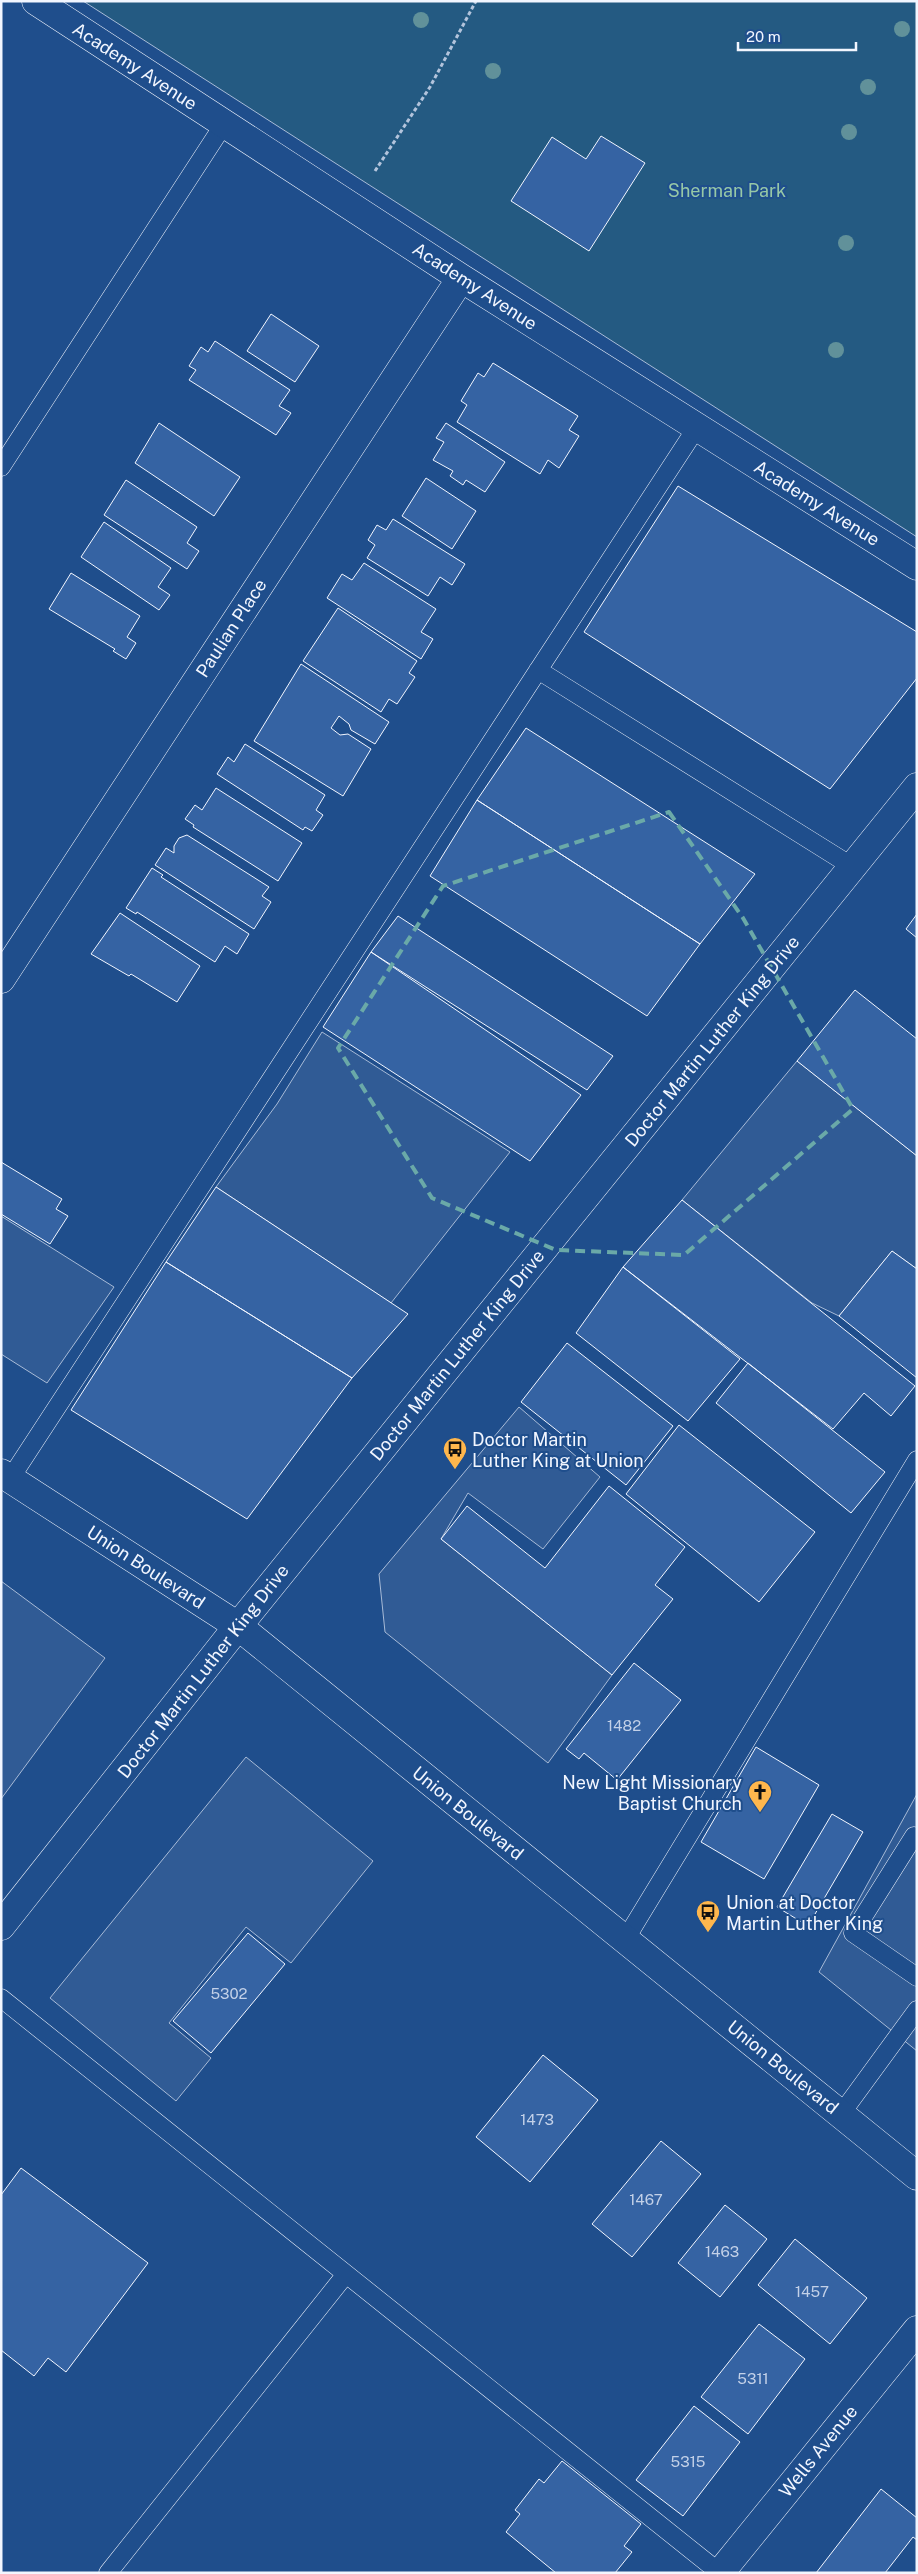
<svg xmlns="http://www.w3.org/2000/svg" width="918" height="2574" font-family="'Public Sans',sans-serif">
<rect width="100%" height="100%" fill="#1f4e8c"/>
<path fill="#245a82" stroke="#a8bbd7" d="M 83,1 L 917,1 L 917,537 Z"/>
<path fill="#305b95" stroke="#a8bbd7" d="M 322,1032 L 510,1152 L 391,1303 L 216,1187 L 277,1104 Z
M 797,1061 L 917,1156 L 917,1269 L 892,1251 L 839,1316 L 812,1303 L 682,1200 Z
M 1,1216 L 114,1287 L 47,1383 L 1,1354 Z
M 519,1407 L 600,1477 L 543,1549 L 468,1493 L 441,1539 L 612,1675 L 548,1763 L 385,1632 L 379,1574 Z
M 1,1581 L 105,1658 L 1,1799 Z
M 246,1757 L 373,1861 L 291,1963 L 246,1927 L 169,2023 L 211,2058 L 176,2101 L 50,1998 Z
M 917,1794 L 917,2051 L 819,1972 Z"/>
<path fill="#3563a3" stroke="#f2f6ff" d="M 601,136 L 645,163 L 589,251 L 511,201 L 552,137 L 586,159 Z
M 271,314 L 319,346 L 295,382 L 247,351 Z
M 215,341 L 290,390 L 279,406 L 291,413 L 276,435 L 189,380 L 196,370 L 189,366 L 201,347 L 208,352 Z
M 493,363 L 578,416 L 569,430 L 579,436 L 559,468 L 548,460 L 540,474 L 457,422 L 467,405 L 461,401 L 478,373 L 484,377 Z
M 159,423 L 240,477 L 214,516 L 135,463 Z
M 446,423 L 505,462 L 485,492 L 466,480 L 463,485 L 450,476 L 453,471 L 433,460 L 444,442 L 436,438 Z
M 426,478 L 476,511 L 452,549 L 402,516 Z
M 126,480 L 197,527 L 187,543 L 199,551 L 187,569 L 104,515 Z
M 678,486 L 917,632 L 917,678 L 830,789 L 584,632 Z
M 393,519 L 465,564 L 452,585 L 440,577 L 428,596 L 367,558 L 375,545 L 368,540 L 377,525 L 386,530 Z
M 104,522 L 171,568 L 158,587 L 170,595 L 159,610 L 81,557 Z
M 364,563 L 436,609 L 421,632 L 433,639 L 421,659 L 327,598 L 342,574 L 352,580 Z
M 71,573 L 140,616 L 127,637 L 136,643 L 126,659 L 113,651 L 115,649 L 49,609 Z
M 338,608 L 417,661 L 409,673 L 415,677 L 397,704 L 389,699 L 381,712 L 303,661 Z
M 301,664 L 389,722 L 375,744 L 351,730 L 349,724 L 339,716 L 331,728 L 340,735 L 348,734 L 371,749 L 343,796 L 254,741 Z
M 526,728 L 755,874 L 700,944 L 477,800 Z
M 245,744 L 325,795 L 316,810 L 323,815 L 312,831 L 305,827 L 303,830 L 217,774 L 228,757 L 234,762 Z
M 216,788 L 302,843 L 278,881 L 193,827 L 194,825 L 185,819 L 195,805 L 202,810 Z
M 477,800 L 700,944 L 647,1016 L 430,876 Z
M 187,835 L 269,887 L 262,896 L 271,902 L 254,929 L 155,865 L 166,848 L 174,853 L 174,846 L 179,838 Z
M 152,868 L 163,875 L 161,877 L 249,934 L 237,954 L 225,946 L 215,962 L 137,912 L 136,914 L 126,908 Z
M 120,913 L 200,966 L 177,1002 L 131,974 L 129,976 L 91,954 Z
M 917,914 L 917,938 L 906,929 Z
M 398,916 L 613,1056 L 587,1090 L 371,952 Z
M 371,952 L 581,1095 L 530,1161 L 323,1027 Z
M 855,990 L 917,1039 L 917,1156 L 797,1061 Z
M 1,1162 L 62,1199 L 56,1209 L 68,1216 L 50,1244 L 1,1214 Z
M 216,1187 L 408,1314 L 352,1378 L 166,1262 Z
M 682,1200 L 915,1386 L 891,1416 L 864,1393 L 833,1429 L 623,1267 Z
M 892,1251 L 917,1269 L 917,1378 L 839,1316 Z
M 166,1262 L 352,1378 L 247,1519 L 71,1410 Z
M 623,1267 L 740,1359 L 688,1421 L 576,1333 Z
M 567,1343 L 673,1426 L 626,1485 L 521,1402 Z
M 748,1363 L 885,1472 L 851,1513 L 716,1403 Z
M 679,1425 L 815,1532 L 759,1602 L 626,1494 Z
M 609,1486 L 685,1547 L 655,1585 L 673,1599 L 612,1675 L 441,1539 L 467,1506 L 545,1568 Z
M 634,1663 L 681,1700 L 617,1780 L 584,1753 L 579,1759 L 566,1749 Z
M 756,1747 L 819,1785 L 764,1879 L 701,1842 Z
M 832,1814 L 863,1832 L 808,1926 L 777,1907 Z
M 248,1933 L 285,1964 L 211,2053 L 173,2021 Z
M 543,2055 L 598,2100 L 530,2182 L 476,2137 Z
M 661,2141 L 701,2174 L 632,2257 L 592,2224 Z
M 21,2168 L 148,2263 L 66,2372 L 48,2358 L 34,2376 L 1,2350 L 1,2195 Z
M 725,2205 L 767,2239 L 720,2297 L 678,2263 Z
M 795,2239 L 867,2298 L 830,2344 L 758,2285 Z
M 759,2324 L 805,2359 L 748,2434 L 701,2397 Z
M 694,2406 L 740,2442 L 683,2516 L 636,2480 Z
M 562,2461 L 641,2524 L 624,2546 L 632,2552 L 615,2573 L 556,2573 L 506,2532 L 520,2514 L 515,2510 L 539,2479 L 544,2483 Z
M 881,2489 L 917,2518 L 917,2540 L 913,2537 L 885,2573 L 816,2573 Z"/>
<g fill="none" stroke-linecap="round" stroke-linejoin="round">
<g stroke="#f2f6ff" stroke-width="19">
<path id="service" d="M 1,467 L 224,124
M 538,670 L 853,867
M 10,1479 L 697,427
M 917,1837 L 914,1836 L 853,1933 L 917,1977
M 625,1940 L 917,1460
M 1,1998 L 720,2573
M 841,2114 L 917,2010
M 108,2573 L 346,2274"/>
</g>
<g stroke="#f2f6ff" stroke-width="29">
<path id="minor" d="M 36,1 L 461,278 L 917,566
M 1,979 L 461,278
M 720,2573 L 917,2330"/>
</g>
<g stroke="#f2f6ff" stroke-width="29">
<path id="secondary" d="M 1,1473 L 238,1626 L 917,2176
M 1,1926 L 238,1626 L 917,787"/>
</g>
<path stroke="#b3c4dc" stroke-width="3" stroke-dasharray="4 2.5" stroke-linecap="butt" d="M 375,171 L 430,87 L 476,1"/>
<use href="#service" stroke="#1f4e8c" stroke-width="18"/>
<use href="#minor" stroke="#1f4e8c" stroke-width="28"/>
<use href="#secondary" stroke="#1f4e8c" stroke-width="28"/>
</g>
<g fill="#61919a">
<circle cx="421" cy="20" r="8"/>
<circle cx="902" cy="29" r="8"/>
<circle cx="493" cy="71" r="8"/>
<circle cx="868" cy="87" r="8"/>
<circle cx="849" cy="132" r="8"/>
<circle cx="846" cy="243" r="8"/>
<circle cx="836" cy="350" r="8"/>
</g>
<path fill="none" stroke="#6aa9a8" stroke-width="4" stroke-dasharray="10 6" stroke-linejoin="round" d="M 669,812 L 743,918 L 853,1109 L 684,1255 L 556,1250 L 432,1198 L 338,1048 L 443,886 Z"/>
<defs>
<g id="bus-pin" transform="scale(1.25)"><path d="M0 17L-7.5 6A9.5 9.5 0 1 1 7.5 6Z" fill="#ffb74d" stroke="#1f4e8c"/><path d="M-5-6H5V4H4V6H2V4H-2V6H-4V4H-5ZM-3.5-4V0h7V-4ZM-3.5 1.2v1.5H-2V1.2ZM2 1.2v1.5H3.5V1.2Z" fill="#111"/></g>
<g id="church-pin" transform="scale(1.25)"><path d="M0 17L-7.5 6A9.5 9.5 0 1 1 7.5 6Z" fill="#ffb74d" stroke="#1f4e8c"/><path d="M-1.2-6h2.4v3.5h3.3v2.4h-3.3V6h-2.4V-.1h-3.3v-2.4h3.3Z" fill="#111"/></g>
</defs>
<g fill-rule="evenodd">
<use href="#bus-pin" x="455" y="1449"/>
<use href="#church-pin" x="760" y="1792"/>
<use href="#bus-pin" x="708" y="1912"/>
</g>
<g text-anchor="middle" dominant-baseline="central" stroke-width="4" stroke-linejoin="round" paint-order="stroke">
<g font-size="15" fill="#c3d1e8">
<text x="624" y="1725">1482</text>
<text x="229" y="1993">5302</text>
<text x="537" y="2119">1473</text>
<text x="646" y="2199">1467</text>
<text x="722" y="2251">1463</text>
<text x="812" y="2291">1457</text>
<text x="753" y="2378">5311</text>
<text x="688" y="2461">5315</text>
</g>
<g font-size="18" fill="#f2f6ff" stroke="#1f4e8c">
<text transform="translate(135 66) rotate(33)">Academy Avenue</text>
<text transform="translate(475 286) rotate(33)">Academy Avenue</text>
<text transform="translate(817 503) rotate(32)">Academy Avenue</text>
<text transform="translate(231 628) rotate(-57)">Paulian Place</text>
<text transform="translate(712 1041) rotate(-51)">Doctor Martin Luther King Drive</text>
<text transform="translate(457 1355) rotate(-51)">Doctor Martin Luther King Drive</text>
<text transform="translate(146 1567) rotate(33)">Union Boulevard</text>
<text transform="translate(203 1671) rotate(-52)">Doctor Martin Luther King Drive</text>
<text transform="translate(468 1813) rotate(39)">Union Boulevard</text>
<text transform="translate(783 2067) rotate(39)">Union Boulevard</text>
<text transform="translate(818 2451) rotate(-51)">Wells Avenue</text>
</g>
<g font-size="18" fill="#97c8a6" stroke="#1f4e8c">
<text x="727" y="190">Sherman Park</text>
</g>
<g font-size="18" fill="#f2f6ff" stroke="#1f4e8c" text-anchor="start">
<text x="472" y="1439">Doctor Martin<tspan x="472" dy="21">Luther King at Union</tspan></text>
<text x="742" y="1782" text-anchor="end">New Light Missionary<tspan x="742" dy="21">Baptist Church</tspan></text>
<text x="726" y="1902">Union at Doctor<tspan x="726" dy="21">Martin Luther King</tspan></text>
</g>
</g>
<rect width="918" height="2574" fill="none" stroke="#f2f6ff" stroke-width="5"/>
<path d="M738 42v8h118v-8" fill="none" stroke="#f2f6ff" stroke-width="2.5"/>
<text x="746" y="42" font-size="15" fill="#f2f6ff" stroke="#1f4e8c" stroke-width="4" paint-order="stroke">20 m</text>
</svg>
